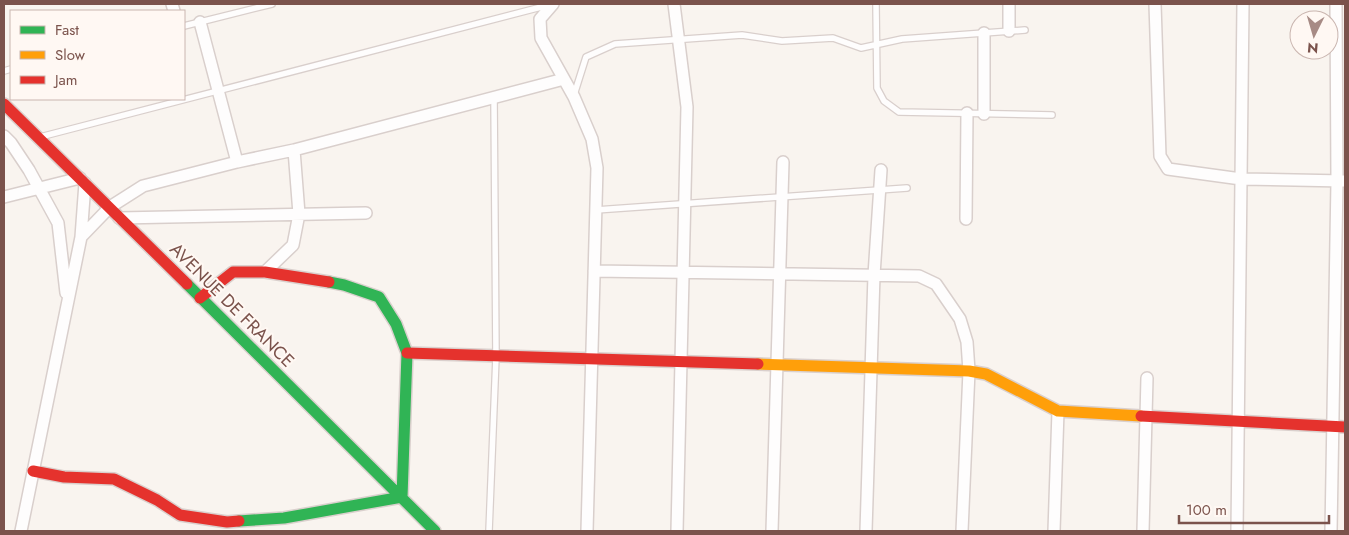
<svg xmlns="http://www.w3.org/2000/svg" width="1349" height="535" font-family="Jost,sans-serif">
<rect width="100%" height="100%" fill="#f9f4ef"/>
<g fill="none" stroke-linecap="round" stroke-linejoin="round">
<g stroke="#d9cfcc" stroke-width="8">
<path id="lane" d="M 876,4 L 877,88 L 884,101 L 899,112 L 1052,115
M 184,26 L 272,4
M 4,71 L 11,69
M 574,95 L 586,57 L 615,44 L 742,35 L 782,41 L 833,38 L 861,48 L 902,39 L 1025,30
M 40,137 L 549,5
M 596,210 L 907,188
M 489,531 L 496,357 L 494,97"/>
</g>
<g stroke="#d9cfcc" stroke-width="14">
<path id="street" d="M 172,4 L 174,11
M 553,4 L 540,19 L 541,38 L 574,97 L 592,139 L 597,168 L 587,531
M 674,4 L 687,107 L 677,531
M 1155,4 L 1160,156 L 1168,169 L 1241,179 L 1344,181
M 200,22 L 237,162
M 1009,31 L 1009,4
M 984,114 L 984,33
M 4,136 L 11,143 L 29,170 L 58,223 L 66,293
M 4,197 L 80,178
M 119,218 L 366,213
M 966,219 L 967,113
M 81,237 L 110,207 L 143,186 L 237,162 L 294,150 L 564,79
M 594,271 L 919,276 L 936,284 L 960,319 L 967,342 L 969,371 L 962,531
M 265,272 L 293,245 L 299,214 L 294,150
M 21,531 L 81,237 L 85,183
M 772,531 L 783,162
M 866,531 L 874,275 L 881,170
M 1054,531 L 1058,411
M 1143,531 L 1147,378
M 1237,531 L 1243,4
M 1331,531 L 1337,181 L 1336,4"/>
</g>
<g stroke="#dad0cd" stroke-width="14">
<path id="fast" d="M 187,284 L 435,531
M 239,521 L 284,518 L 402,497 L 407,353 L 396,324 L 379,297 L 344,285 L 329,282"/>
</g>
<g stroke="#dad0cd" stroke-width="14">
<path id="slow" d="M 758,364 L 969,371 L 986,374 L 1058,411 L 1141,416"/>
</g>
<g stroke="#dad0cd" stroke-width="14">
<path id="jam" d="M 4,104 L 187,284
M 200,298 L 233,272 L 265,272 L 329,282
M 407,353 L 758,364
M 1141,416 L 1345,427
M 33,471 L 64,477 L 114,479 L 157,500 L 180,515 L 227,522 L 239,521"/>
</g>
<use href="#lane" stroke="#fefdfd" stroke-width="5.5"/>
<use href="#street" stroke="#fefdfd" stroke-width="11"/>
<use href="#fast" stroke="#30b455" stroke-width="11"/>
<use href="#slow" stroke="#ff9f0a" stroke-width="11"/>
<use href="#jam" stroke="#e5322d" stroke-width="11"/>
</g>
<g text-anchor="middle" dominant-baseline="central" stroke-width="4" stroke-linejoin="round" paint-order="stroke">
<g font-size="18" fill="#7b534c" stroke="#fff8f3">
<text transform="translate(232 305) rotate(45)">AVENUE DE FRANCE</text>
</g>
</g>
<rect width="1349" height="535" fill="none" stroke="#7b534c" stroke-width="10"/>
<rect x="10" y="10" width="175" height="90" fill="#fff8f3" stroke="#cab6b0"/>
<rect x="20" y="26" width="25" height="8" fill="#30b455" stroke="#cab6b0"/>
<text x="55" y="35" font-size="15" fill="#7b534c">Fast</text>
<rect x="20" y="51" width="25" height="8" fill="#ff9f0a" stroke="#cab6b0"/>
<text x="55" y="60" font-size="15" fill="#7b534c">Slow</text>
<rect x="20" y="76" width="25" height="8" fill="#e5322d" stroke="#cab6b0"/>
<text x="55" y="85" font-size="15" fill="#7b534c">Jam</text>
<g transform="translate(1314 35) rotate(185)"><circle r="24" fill="#fff8f3" stroke="#cab6b0"/>
<path d="M0-4L9 19L0 12L-9 19Z" fill="#a78b85"/>
<text y="-8" font-size="14" font-weight="bold" text-anchor="middle" fill="#7b534c">N</text>
</g>
<path d="M1179 515v8h150v-8" fill="none" stroke="#7b534c" stroke-width="2.5"/>
<text x="1186" y="515" font-size="15" fill="#7b534c" stroke="#fff8f3" stroke-width="4" paint-order="stroke">100 m</text>
</svg>
